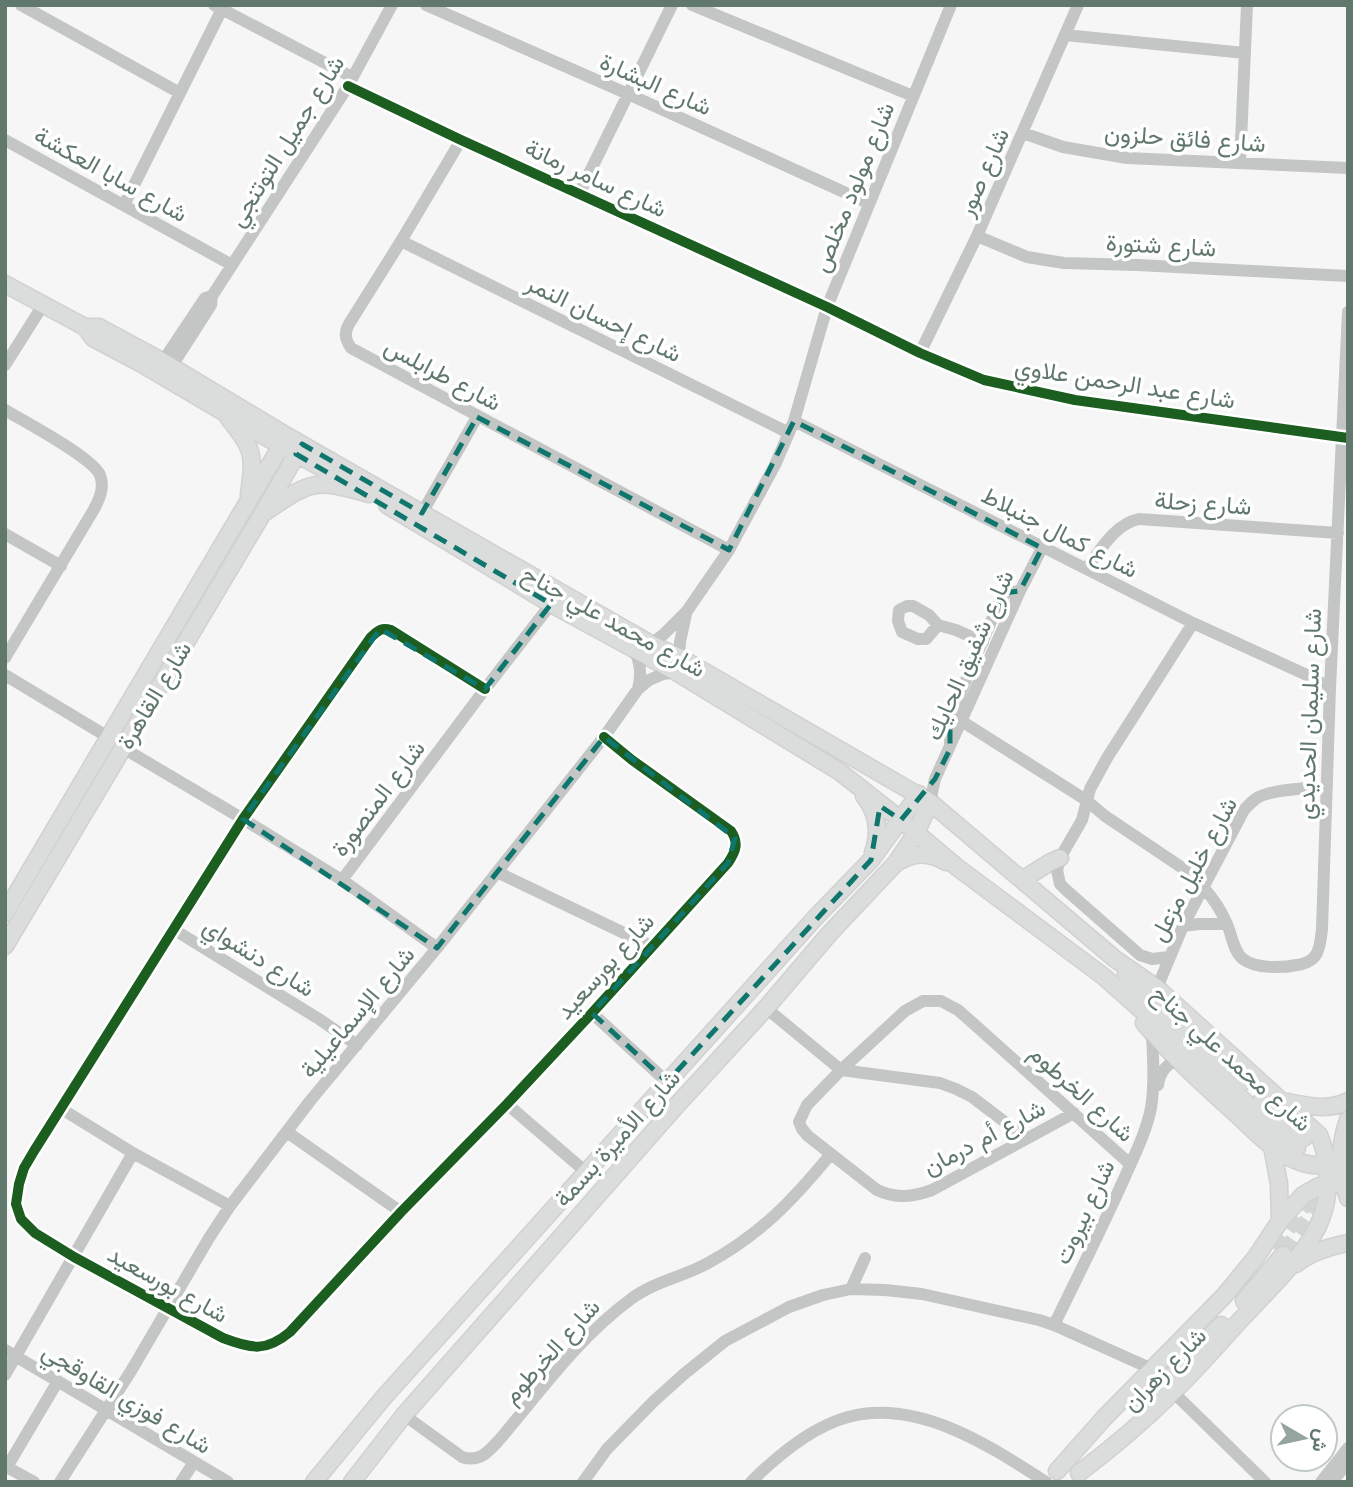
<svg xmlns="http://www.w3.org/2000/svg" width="1353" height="1487" font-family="'DM Sans',Vazirmatn,sans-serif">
<rect width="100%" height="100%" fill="#f6f6f6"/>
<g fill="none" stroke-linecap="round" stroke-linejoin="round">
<path stroke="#d1d6d4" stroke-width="16" stroke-dasharray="16 8" stroke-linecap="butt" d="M 1274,1249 L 1312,1194
M 1284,1253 L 1328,1191"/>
<g stroke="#d0d1d0" stroke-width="19">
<path id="major" d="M 5,284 L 85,327 L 99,327 L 162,361 L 287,436 L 651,644 L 679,657 L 930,802 L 1115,959 L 1157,988 L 1319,1135 C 1330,1160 1331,1193 1321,1219 C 1309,1251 1272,1286 1249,1311 C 1223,1338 1199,1367 1172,1393 C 1143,1422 1112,1448 1079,1473
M 85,327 L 93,338 L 142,364 L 271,440 L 347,482
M 229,419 C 255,450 254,456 249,495
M 387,505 L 551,604 L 676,672 L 840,772 L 901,820 L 958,868 L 1103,976 L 1297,1148
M 265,512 C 312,481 313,478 369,494
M 864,796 C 878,813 880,833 873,853
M 896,863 C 914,853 926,851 946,862
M 1022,880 L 1049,863 L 1060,858
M 5,913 L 285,439
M 5,946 L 263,513 L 302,445
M 1126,974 L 1131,982 L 1243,1082
M 1144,1023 C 1172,1056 1204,1085 1236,1114 C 1254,1130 1272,1151 1295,1160 C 1313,1168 1330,1167 1348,1161
M 1262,1100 L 1304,1138
M 1282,1101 C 1305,1105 1327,1112 1348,1101
M 1348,1120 C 1338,1148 1340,1169 1348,1198
M 1272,1146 L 1279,1184 L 1280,1221
M 1296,1264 C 1312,1252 1328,1247 1348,1243
M 1244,1301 L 1283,1255
M 1140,1409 L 1221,1325
M 1057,1471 L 1105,1417 L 1224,1296 L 1256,1257 L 1280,1221 L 1303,1195 L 1319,1186 L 1348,1182
M 314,1482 L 384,1397 L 815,918 L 871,860 L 919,794
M 352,1482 L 404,1415 L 553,1246 L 677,1105 L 766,1008 L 830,933 L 896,863 L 916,833 L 930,802"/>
</g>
<path stroke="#c4c6c5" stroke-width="12" d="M 21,5 L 180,93
M 214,5 L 352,77
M 426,5 L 628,94 L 868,203
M 692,5 L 913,96
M 1065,35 L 1245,53
M 348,86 L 461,140 L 827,307 L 920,353 L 984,380 L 1075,400 L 1348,438
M 1023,133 L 1063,147 L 1127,158 L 1348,168
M 5,140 L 232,265
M 461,140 L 401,241 L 349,324 C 344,333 345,339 351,348 L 729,550
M 1240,163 L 1247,5
M 579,194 L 672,5
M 124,205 L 224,5
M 977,236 L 1027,257 L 1064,263 L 1137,265 L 1348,276
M 401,241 L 789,433
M 920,353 L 977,236 L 1078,5
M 5,365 L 43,305
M 159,367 L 205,298 L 212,296
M 168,372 L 211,305 L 212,296 L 348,86 L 392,5
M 5,410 C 25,422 92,457 100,475 C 105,488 99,500 93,511 L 5,658
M 794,421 L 1193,623 L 1309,676 L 1330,688
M 422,513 L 477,417
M 5,534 L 61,566
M 1087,568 C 1101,549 1115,524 1139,519 L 1338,533
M 938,625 L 926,639 L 918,639 L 902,632 L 898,621 L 899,610 L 907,606 L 913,606 L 929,615 L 938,625 L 956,630 L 983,642
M 651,644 L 664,634 L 687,611 L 729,550 L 775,465 L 794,421 L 827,307 L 951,5
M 634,648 C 640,663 642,673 638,689
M 679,657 L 680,642 L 686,614
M 5,675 L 108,737
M 485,689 L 391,630 C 381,627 378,631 371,637 L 243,819 L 34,1151 L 24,1168 L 19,1184 L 16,1204 L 21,1219 L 35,1233 L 74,1257 L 223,1338 C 252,1349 266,1352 290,1332 L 401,1212 L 507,1104 L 592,1013 L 728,863 C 736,851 739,843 731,831 L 632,760 L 604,737
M 963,722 L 1086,800 L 1105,816 L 1187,871
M 950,744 L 950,718 L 1001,598 L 1008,592 L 1020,591
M 123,748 L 243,819 L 342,880 L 485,689 L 551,604
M 930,802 L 935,779 L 1020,591 L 1042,548
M 497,872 L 651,946
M 342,880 L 437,948
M 1203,887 C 1213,898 1221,910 1227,924 C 1232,935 1233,951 1243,959 C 1256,969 1282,968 1297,965 C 1319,962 1320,948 1322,929 L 1330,688 L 1348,312
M 1183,926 L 1199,924 L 1227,924
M 173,929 L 319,1019 L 357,1045
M 1169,957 L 1152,959 L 1140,955 L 1065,889 L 1060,884 L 1057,870 L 1060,858 L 1082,820 L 1090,789 L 1107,758 L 1193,623
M 1157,988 L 1183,926 L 1244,810 C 1248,806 1252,801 1257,798 C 1272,789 1309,788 1327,787
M 766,1008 L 841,1070 L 940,1083 L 956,1089 L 972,1097 L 1026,1138
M 592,1013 L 667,1082
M 1158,1085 C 1160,1072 1165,1067 1176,1059
M 507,1104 L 586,1172
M 60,1108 L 133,1153 L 230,1206 L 310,1101 L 437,948 L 604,737 L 638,689 L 649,680 L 663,674 L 676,672
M 1074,1113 L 932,1190 C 913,1197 896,1199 877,1190 L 808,1136 L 802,1129 L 799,1122 L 807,1105 L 841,1070 L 905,1011 L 923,1001 L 941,1001 L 958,1010 L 975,1025 L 1130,1164
M 287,1132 L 401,1212
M 851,1289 L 865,1258
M 1054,1325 C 1078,1276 1102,1228 1124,1179 C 1134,1156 1146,1133 1151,1108 C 1155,1083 1153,1058 1152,1033
M 5,1350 L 228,1482
M 5,1375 L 133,1153
M 1173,1392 L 1265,1482
M 404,1415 L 462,1457 C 480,1463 489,1451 500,1439 C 541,1391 579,1337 631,1299 C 653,1282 683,1277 708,1263 C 760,1235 793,1200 830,1155
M 5,1466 L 34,1482
M 7,1467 L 58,1381
M 60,1482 L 131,1371 L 209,1238 L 230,1206
M 181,1482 L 194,1462
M 583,1482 L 607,1449 L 654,1401 L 684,1374 L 725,1341 L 789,1307 L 823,1295 L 851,1289 L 885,1290 L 922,1294 L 1039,1320 L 1054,1325 L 1152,1369
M 751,1482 C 777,1456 811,1427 848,1417 C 918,1398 990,1446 1046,1482
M 1321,1482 L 1348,1448
M 1332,1482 L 1348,1462"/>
<use href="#major" stroke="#dbdcdc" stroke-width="16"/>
<g stroke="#fff" stroke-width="15">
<path id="cycleway" d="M 348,86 L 461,140 L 827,307 L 920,353 L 984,380 L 1075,400 L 1348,438
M 485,689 L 391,630 C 381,627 378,631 371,637 L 243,819 L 34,1151 L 24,1168 L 19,1184 L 16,1204 L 21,1219 L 35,1233 L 74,1257 L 223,1338 C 252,1349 266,1352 290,1332 L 401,1212 L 507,1104 L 592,1013 L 728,863 C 736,851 739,843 731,831 L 632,760 L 604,737"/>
</g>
<use href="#cycleway" stroke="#1b5e20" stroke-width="10"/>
</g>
<path fill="none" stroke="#0f766e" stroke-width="5" stroke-dasharray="14 9" stroke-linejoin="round" d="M 477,417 L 729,550 L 794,421 L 1042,548 L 1020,591 L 1004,593 L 950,718 L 950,749 L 935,779 L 901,820 L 880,806 L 871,860 L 667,1082 L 592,1013 L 728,863 L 735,838 L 604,737 L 437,948 L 243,819 L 380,629 L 485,689 L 551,604 L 296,454 L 302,444 L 422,513 Z"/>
<g text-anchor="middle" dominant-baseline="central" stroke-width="7" stroke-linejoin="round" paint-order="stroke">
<g font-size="24" fill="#61786c" stroke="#fff">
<text transform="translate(656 84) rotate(24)">شارع البشارة</text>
<text transform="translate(1185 138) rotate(4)">شارع فائق حلزون</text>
<text transform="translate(286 141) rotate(-58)">شارع جميل التوتنجي</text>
<text transform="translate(983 172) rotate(-66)">شارع صور</text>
<text transform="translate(111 174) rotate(29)">شارع سابا العكشة</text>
<text transform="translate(596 178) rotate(25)">شارع سامر رمانة</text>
<text transform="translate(853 187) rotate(-68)">شارع مولود مخلص</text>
<text transform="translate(1161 245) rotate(3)">شارع شتورة</text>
<text transform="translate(604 318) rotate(26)">شارع إحسان النمر</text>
<text transform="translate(443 374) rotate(28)">شارع طرابلس</text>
<text transform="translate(1125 383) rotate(9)">شارع عبد الرحمن علاوي</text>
<text transform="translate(1203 503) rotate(4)">شارع زحلة</text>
<text transform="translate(1060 532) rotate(27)">شارع كمال جنبلاط</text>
<text transform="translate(614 621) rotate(29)">شارع محمد علي جناح</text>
<text transform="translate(969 655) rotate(-66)">شارع شفيق الحايك</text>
<text transform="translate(154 695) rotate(-59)">شارع القاهرة</text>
<text transform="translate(1309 714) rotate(-88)">شارع سليمان الحديدي</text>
<text transform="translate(378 798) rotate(-53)">شارع المنصورة</text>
<text transform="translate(1193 869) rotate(-62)">شارع خليل مزعل</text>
<text transform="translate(259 957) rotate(32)">شارع دنشواي</text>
<text transform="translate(605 966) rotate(-48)">شارع بورسعيد</text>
<text transform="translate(357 1012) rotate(-50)">شارع الإسماعيلية</text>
<text transform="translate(1232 1058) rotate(42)">شارع محمد علي جناح</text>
<text transform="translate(1082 1093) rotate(42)">شارع الخرطوم</text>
<text transform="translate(984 1137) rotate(-28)">شارع أم درمان</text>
<text transform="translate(617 1138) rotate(-48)">شارع الأميرة بسمة</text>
<text transform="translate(1084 1212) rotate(-65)">شارع بيروت</text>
<text transform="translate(168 1284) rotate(29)">شارع بورسعيد</text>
<text transform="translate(551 1351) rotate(-48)">شارع الخرطوم</text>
<text transform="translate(1164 1369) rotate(-45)">شارع زهران</text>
<text transform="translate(127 1398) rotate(31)">شارع فوزي القاوقجي</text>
</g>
</g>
<rect width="1353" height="1487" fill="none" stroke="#61786c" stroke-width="14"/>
<g transform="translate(1304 1438) rotate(99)"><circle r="33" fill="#ffffff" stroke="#c0c9c4" stroke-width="2"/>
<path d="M0-5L12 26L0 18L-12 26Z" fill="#95a49c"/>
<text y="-10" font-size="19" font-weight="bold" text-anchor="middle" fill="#61786c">ش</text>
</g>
</svg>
